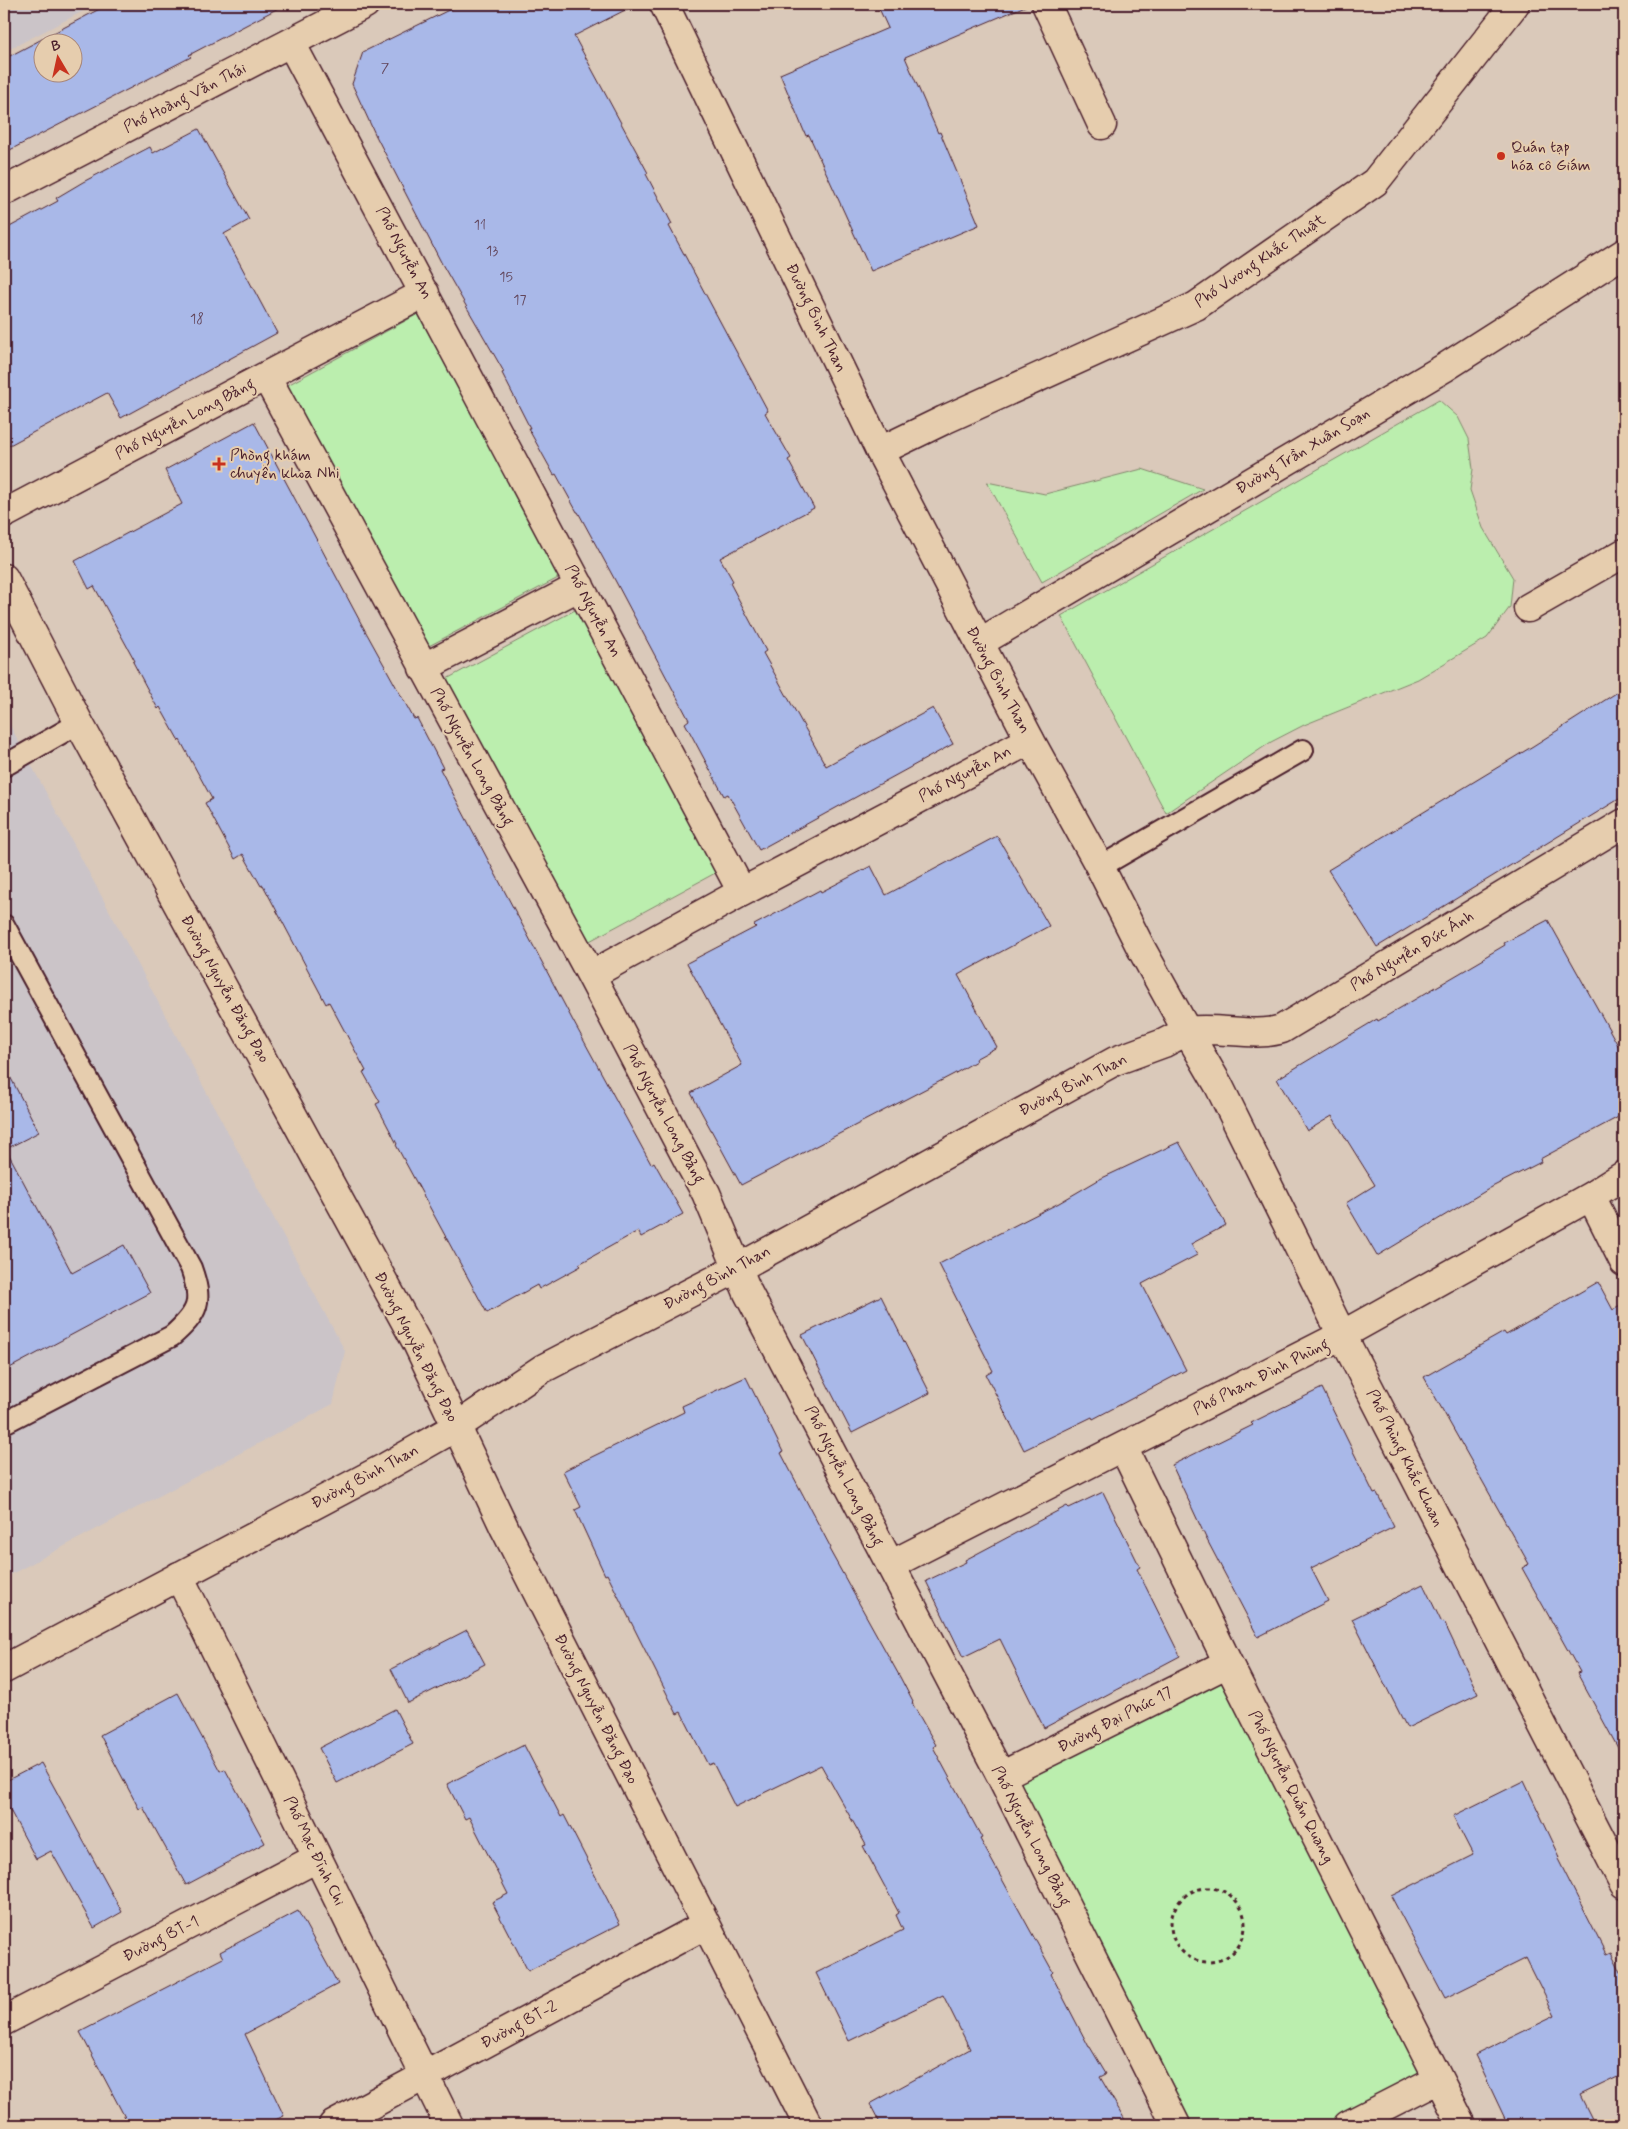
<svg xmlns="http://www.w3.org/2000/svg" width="1628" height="2129" font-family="Mynerve,sans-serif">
<rect width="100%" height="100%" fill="#dac9ba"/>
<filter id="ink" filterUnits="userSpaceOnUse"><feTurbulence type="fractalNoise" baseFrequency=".02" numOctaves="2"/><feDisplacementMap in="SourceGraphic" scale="10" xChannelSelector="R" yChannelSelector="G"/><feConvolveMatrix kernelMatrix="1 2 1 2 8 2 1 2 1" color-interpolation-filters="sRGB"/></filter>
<g filter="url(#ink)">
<path fill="#cbc4c8" d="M 4,4 L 97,4 L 4,52 Z
M 4,714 L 345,1351 L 333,1404 L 4,1578 Z"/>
<path fill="#bbeeae" stroke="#82866c" d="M 418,314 L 560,577 L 425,648 L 284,387 Z
M 1439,400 L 1458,417 L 1469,439 L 1473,469 L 1470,490 L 1483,528 L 1513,578 L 1510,607 L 1487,638 L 1418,679 L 1304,725 L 1271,742 L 1166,813 L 1061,616 Z
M 1142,469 L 1203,489 L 1042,582 L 987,482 L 1045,494 Z
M 577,609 L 719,871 L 584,944 L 443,681 Z
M 1228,1663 L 1438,2079 L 1348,2125 L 1176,2125 L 1001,1776 Z"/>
<path fill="#a9b8e8" stroke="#4a1f2b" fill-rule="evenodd" d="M 109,4 L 286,4 L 189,55 L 191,57 L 4,153 L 4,59 ZM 42,42 L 72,42 L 72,72 L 42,72 Z
M 461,4 L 637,4 L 574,36 L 648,173 L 646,174 L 672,224 L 669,226 L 768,411 L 765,413 L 791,458 L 788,460 L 814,508 L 720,558 L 733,581 L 730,583 L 766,651 L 763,653 L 826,766 L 933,708 L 953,744 L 759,850 L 728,794 L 724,796 L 685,723 L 689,720 L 616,582 L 578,512 L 577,512 L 556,474 L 554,475 L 528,428 L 530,428 L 502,373 L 504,372 L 442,264 L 375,134 L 352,84 L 363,52 Z
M 877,4 L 1030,4 L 905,57 L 938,133 L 940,132 L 979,225 L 871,271 L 809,135 L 806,136 L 780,74 L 888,28 Z
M 199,129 L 249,220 L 224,234 L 277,333 L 121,418 L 107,393 L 4,448 L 4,230 L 58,201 L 56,198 L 83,182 L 150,147 L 153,153 Z
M 254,422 L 362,625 L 414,719 L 417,718 L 443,768 L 440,769 L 572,1019 L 651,1164 L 654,1162 L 683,1214 L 641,1237 L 638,1231 L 579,1264 L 581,1266 L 539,1289 L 537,1285 L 487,1313 L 396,1145 L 397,1144 L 376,1104 L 380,1102 L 363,1072 L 366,1071 L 329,1002 L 326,1004 L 263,885 L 261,886 L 243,854 L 235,859 L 205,803 L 212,799 L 180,740 L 179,741 L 160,707 L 158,709 L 133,662 L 135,661 L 94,586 L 89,589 L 75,561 L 182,504 L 165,470 Z
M 1624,688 L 1624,796 L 1377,947 L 1328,870 L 1533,746 Z
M 997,836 L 1049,926 L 958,975 L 997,1047 L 975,1059 L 976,1061 L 954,1074 L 741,1185 L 691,1093 L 742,1065 L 687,963 L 756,927 L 754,925 L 820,890 L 821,892 L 871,866 L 886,895 Z
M 1548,920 L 1624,1056 L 1624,1114 L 1540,1159 L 1541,1162 L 1492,1187 L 1377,1256 L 1346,1203 L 1375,1185 L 1332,1116 L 1307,1131 L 1277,1079 L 1377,1019 L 1378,1021 L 1484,959 L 1483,958 L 1505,945 L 1504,943 Z
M 4,1065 L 39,1132 L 6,1149 L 72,1273 L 124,1245 L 150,1293 L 4,1371 Z
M 1179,1142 L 1226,1225 L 1191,1244 L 1197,1255 L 1142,1284 L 1186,1370 L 1093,1419 L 1092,1417 L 1024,1450 L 986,1375 L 993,1371 L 939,1264 L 1059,1203 L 1100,1179 Z
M 1598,1282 L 1613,1310 L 1624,1304 L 1624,1759 L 1577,1673 L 1580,1672 L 1522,1568 L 1529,1564 L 1424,1377 L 1504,1332 L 1506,1335 Z
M 881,1296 L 930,1393 L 852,1433 L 802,1335 Z
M 746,1377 L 783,1452 L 781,1453 L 831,1548 L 829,1549 L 900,1677 L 913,1702 L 912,1703 L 936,1745 L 933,1747 L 982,1838 L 980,1839 L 1053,1972 L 1051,1974 L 1089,2047 L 1090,2047 L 1106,2074 L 1100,2077 L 1128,2125 L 881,2125 L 870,2104 L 970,2049 L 943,1995 L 849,2041 L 816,1973 L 903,1930 L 896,1915 L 899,1913 L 863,1846 L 866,1845 L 821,1765 L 735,1807 L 713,1763 L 708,1765 L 681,1712 L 677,1714 L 607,1574 L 605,1575 L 575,1510 L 581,1507 L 563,1471 L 684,1412 L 682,1406 Z
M 1322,1388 L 1374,1494 L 1377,1493 L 1394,1527 L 1311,1568 L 1328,1601 L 1258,1637 L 1206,1538 L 1172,1465 L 1253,1425 L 1251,1423 Z
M 1103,1492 L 1140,1567 L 1137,1569 L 1180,1656 L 1044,1728 L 1000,1639 L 963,1657 L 926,1581 L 966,1562 L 965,1560 L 1067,1506 L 1069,1508 Z
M 1423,1584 L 1442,1623 L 1444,1622 L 1478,1694 L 1407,1728 L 1352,1619 Z
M 467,1630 L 485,1664 L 408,1703 L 391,1669 Z
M 178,1693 L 220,1771 L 225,1769 L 265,1843 L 186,1885 L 143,1807 L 139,1809 L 100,1735 Z
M 395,1709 L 413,1744 L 337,1783 L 319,1748 Z
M 524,1745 L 561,1817 L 564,1815 L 620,1924 L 528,1971 L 492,1902 L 508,1894 L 469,1817 L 465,1819 L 447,1784 Z
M 41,1763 L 122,1912 L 94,1928 L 51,1851 L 36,1859 L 4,1799 L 4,1782 Z
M 1524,1781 L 1560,1857 L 1558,1859 L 1606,1954 L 1611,1952 L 1624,1978 L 1624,2074 L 1580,2095 L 1595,2125 L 1508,2125 L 1475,2055 L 1555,2016 L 1526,1958 L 1445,1998 L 1391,1896 L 1473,1855 L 1453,1816 Z
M 298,1911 L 338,1984 L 245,2034 L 284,2116 L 264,2125 L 129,2125 L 80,2032 L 223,1958 L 220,1952 Z"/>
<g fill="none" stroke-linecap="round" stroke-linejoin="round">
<g stroke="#4a1f2b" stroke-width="24">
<path id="lane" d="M 4,766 L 79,723
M 1100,867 L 1303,750
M 4,925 L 191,1268 C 203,1302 199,1312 172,1336 L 4,1423"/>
</g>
<g stroke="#4a1f2b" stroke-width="31">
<path id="street" d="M 1046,4 L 1102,125
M 291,43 L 742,892 L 1030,740
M 4,191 L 365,4
M 266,376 L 425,293
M 880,451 L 944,420 L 1196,306 L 1375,182 L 1515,4
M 4,514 L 266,376 L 591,975 L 691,1166 L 706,1193 L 748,1293 L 1001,1776 L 1176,2125
M 1528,608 L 1624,553
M 979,643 L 1444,368 L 1624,253
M 423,668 L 580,586
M 1624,823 L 1282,1029 C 1255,1038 1217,1026 1187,1031 L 1219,1086 L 1342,1335 L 1624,1884
M 591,975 L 742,892
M 1591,1196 L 1624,1262
M 1123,1447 L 1228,1663 L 1462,2125
M 890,1565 L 1342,1335 L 1591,1196 L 1624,1175
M 179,1576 L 449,2125
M 1001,1776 L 1228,1663
M 4,2021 L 317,1858
M 333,2125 L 705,1925
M 1348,2125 L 1438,2079"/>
</g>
<g stroke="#4a1f2b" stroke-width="31">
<path id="secondary" d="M 4,578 L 79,723 L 417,1343 L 505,1529 L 808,2125
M 4,1669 L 384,1468 L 456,1427 L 542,1369 L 738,1268 L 1115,1061 L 1164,1043 L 1187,1031 L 1141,948 L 1100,867 L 1030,740 L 880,451 L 664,4"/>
</g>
<path stroke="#4a1f2b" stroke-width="3" stroke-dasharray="4 4" stroke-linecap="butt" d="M1171 1925a37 37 0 1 1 74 0a37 37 0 1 1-74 0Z"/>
<use href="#lane" stroke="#e6cdae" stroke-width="20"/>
<use href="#street" stroke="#e6cdae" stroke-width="28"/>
<use href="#secondary" stroke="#e6cdae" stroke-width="28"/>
</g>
</g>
<g fill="#c8321e" stroke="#e6cdae" stroke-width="2">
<circle cx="1501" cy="156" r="5"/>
<path d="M216.5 456.5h5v5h5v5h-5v5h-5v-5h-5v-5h5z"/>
</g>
<g text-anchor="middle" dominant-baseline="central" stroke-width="4" stroke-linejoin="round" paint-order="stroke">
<g font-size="14" fill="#62455a">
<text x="385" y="68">7</text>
<text x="480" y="225">11</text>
<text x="492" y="251">13</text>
<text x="506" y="277">15</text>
<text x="520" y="300">17</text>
<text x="197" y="319">18</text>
</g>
<g font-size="16" fill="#4a1f2b" stroke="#e6cdae">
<text transform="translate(185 98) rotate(-27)">Phố Hoàng Văn Thái</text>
<text transform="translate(404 253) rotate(62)">Phố Nguyễn An</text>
<text transform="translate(1260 261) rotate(-34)">Phố Vương Khắc Thuật</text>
<text transform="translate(816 318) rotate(64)">Đường Bình Than</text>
<text transform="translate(185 419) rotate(-28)">Phố Nguyễn Long Bảng</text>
<text transform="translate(1303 451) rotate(-31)">Đường Trần Xuân Soạn</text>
<text transform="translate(593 611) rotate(62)">Phố Nguyễn An</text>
<text transform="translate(998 680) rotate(62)">Đường Bình Than</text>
<text transform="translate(472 757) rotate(61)">Phố Nguyễn Long Bảng</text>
<text transform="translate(965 774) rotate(-28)">Phố Nguyễn An</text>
<text transform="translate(1412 951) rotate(-31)">Phố Nguyễn Đức Ánh</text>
<text transform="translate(225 989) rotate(61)">Đường Nguyễn Đăng Đạo</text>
<text transform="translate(1073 1085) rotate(-27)">Đường Bình Than</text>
<text transform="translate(664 1114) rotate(62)">Phố Nguyễn Long Bảng</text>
<text transform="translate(717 1278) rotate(-28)">Đường Bình Than</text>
<text transform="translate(416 1347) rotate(63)">Đường Nguyễn Đăng Đạo</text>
<text transform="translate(1261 1377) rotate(-27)">Phố Phan Đình Phùng</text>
<text transform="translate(1405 1458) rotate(63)">Phố Phùng Khắc Khoan</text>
<text transform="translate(844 1476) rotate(63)">Phố Nguyễn Long Bảng</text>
<text transform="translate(365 1477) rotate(-28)">Đường Bình Than</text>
<text transform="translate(596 1709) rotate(63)">Đường Nguyễn Đăng Đạo</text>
<text transform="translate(1115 1720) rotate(-27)">Đường Đại Phúc 17</text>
<text transform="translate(1291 1787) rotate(63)">Phố Nguyễn Quán Quang</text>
<text transform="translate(1031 1836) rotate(63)">Phố Nguyễn Long Bảng</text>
<text transform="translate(314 1851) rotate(64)">Phố Mạc Đĩnh Chi</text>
<text transform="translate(161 1939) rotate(-27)">Đường BT-1</text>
<text transform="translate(519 2025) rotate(-28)">Đường BT-2</text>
</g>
<g font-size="16" fill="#4a1f2b" stroke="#e6cdae" text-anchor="start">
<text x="1511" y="147">Quán tạp<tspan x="1511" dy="18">hóa cô Giám</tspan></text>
<text x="230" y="455">Phòng khám<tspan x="230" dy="18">chuyên khoa Nhi</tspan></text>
</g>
</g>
<rect width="1628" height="2129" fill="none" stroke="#e6cdae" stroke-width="20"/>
<rect x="10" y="10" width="1608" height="2109" fill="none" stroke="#4a1f2b" stroke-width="2" filter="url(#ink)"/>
<g transform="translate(58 58) rotate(351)"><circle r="24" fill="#e6cdae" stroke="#a8877a"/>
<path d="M0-4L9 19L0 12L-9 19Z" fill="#c8321e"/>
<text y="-8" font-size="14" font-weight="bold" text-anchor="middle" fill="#4a1f2b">B</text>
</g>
</svg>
